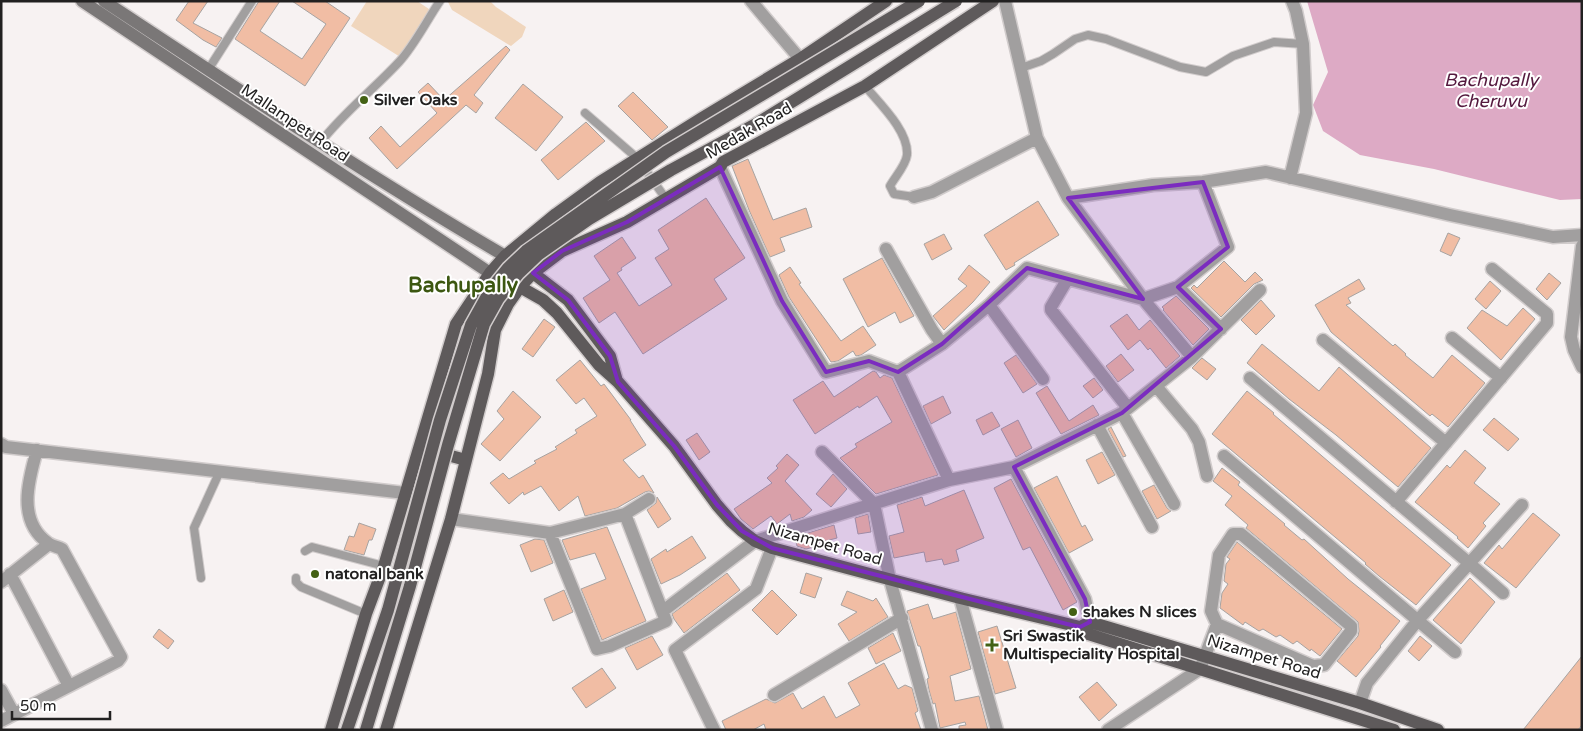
<svg xmlns="http://www.w3.org/2000/svg" width="1583" height="731" font-family="'Varela Round',sans-serif">
<rect width="100%" height="100%" fill="#f7f2f2"/>
<path fill="#f0d6bd" d="M 367,1 L 417,1 L 435,13 L 405,60 L 351,26 Z
M 490,1 L 496,7 L 526,27 L 522,37 L 511,46 L 452,10 L 448,2 Z"/>
<path fill="#ddaac5" d="M 1307,1 L 1582,1 L 1582,199 L 1560,200 L 1434,169 L 1360,155 L 1323,131 L 1313,105 L 1328,72 Z"/>
<path fill="#f1bda4" stroke="#a7a3a1" d="M 189,1 L 208,1 L 193,23 L 222,38 L 216,47 L 203,40 L 176,20 Z
M 259,1 L 280,1 L 260,31 L 302,59 L 326,24 L 292,1 L 325,1 L 350,18 L 305,86 L 235,39 Z
M 506,46 L 510,50 L 474,95 L 483,103 L 476,113 L 466,105 L 397,169 L 369,138 L 381,126 L 400,147 L 437,113 L 418,92 L 428,83 L 444,100 Z
M 523,84 L 563,117 L 536,151 L 495,118 Z
M 633,92 L 668,127 L 652,140 L 618,106 Z
M 586,122 L 605,141 L 558,180 L 541,160 Z
M 748,159 L 773,220 L 806,208 L 812,227 L 780,238 L 785,251 L 770,257 L 749,210 L 732,166 Z
M 706,198 L 745,258 L 714,279 L 727,299 L 643,354 L 615,312 L 599,323 L 583,298 L 610,280 L 594,256 L 622,237 L 636,258 L 621,268 L 622,270 L 617,273 L 639,306 L 672,285 L 655,258 L 669,249 L 658,230 Z
M 1038,201 L 1059,235 L 1014,263 L 1015,265 L 1006,270 L 984,235 Z
M 1448,233 L 1460,238 L 1451,256 L 1440,251 Z
M 944,234 L 952,249 L 932,260 L 924,244 Z
M 882,258 L 914,316 L 900,323 L 895,312 L 868,327 L 843,279 Z
M 1224,261 L 1245,282 L 1255,272 L 1263,280 L 1254,284 L 1221,317 L 1191,288 L 1194,285 L 1197,288 Z
M 969,265 L 990,282 L 973,302 L 944,330 L 933,316 L 967,286 L 958,279 Z
M 790,267 L 801,283 L 799,284 L 841,341 L 863,326 L 876,345 L 861,355 L 856,356 L 853,351 L 838,361 L 831,362 L 789,297 L 779,275 Z
M 1549,273 L 1561,283 L 1547,300 L 1536,289 Z
M 1359,279 L 1365,289 L 1348,298 L 1351,303 L 1346,305 L 1393,346 L 1395,344 L 1406,354 L 1405,355 L 1433,378 L 1452,355 L 1485,383 L 1448,427 L 1432,414 L 1430,416 L 1331,332 L 1315,305 Z
M 1490,281 L 1501,291 L 1486,309 L 1475,299 Z
M 1176,296 L 1209,329 L 1193,345 L 1163,310 L 1164,309 L 1162,307 Z
M 1261,300 L 1275,316 L 1256,335 L 1241,320 Z
M 1523,308 L 1535,319 L 1501,360 L 1467,328 L 1482,310 L 1507,326 Z
M 1127,314 L 1139,330 L 1150,320 L 1180,356 L 1166,368 L 1150,348 L 1148,350 L 1140,340 L 1128,350 L 1110,326 Z
M 544,319 L 555,327 L 533,357 L 522,349 Z
M 1262,344 L 1319,391 L 1339,367 L 1431,448 L 1398,487 L 1336,435 L 1289,399 L 1247,363 Z
M 1121,354 L 1134,370 L 1118,382 L 1106,366 Z
M 1016,355 L 1037,384 L 1023,393 L 1004,363 Z
M 1202,358 L 1216,369 L 1207,380 L 1192,368 Z
M 580,360 L 601,386 L 604,384 L 631,420 L 630,420 L 646,445 L 623,460 L 639,478 L 643,475 L 654,493 L 649,491 L 645,492 L 617,508 L 585,516 L 578,496 L 559,511 L 541,486 L 524,495 L 523,492 L 509,504 L 490,483 L 503,473 L 509,479 L 536,463 L 534,461 L 557,449 L 555,447 L 577,433 L 575,430 L 597,416 L 584,398 L 576,404 L 556,380 Z
M 873,371 L 876,372 L 880,378 L 884,375 L 892,378 L 938,475 L 876,494 L 840,458 L 857,447 L 855,444 L 892,422 L 877,396 L 859,408 L 858,406 L 815,434 L 793,400 L 823,381 L 834,397 Z
M 1094,378 L 1103,390 L 1093,398 L 1083,386 Z
M 1047,386 L 1069,421 L 1093,405 L 1099,415 L 1061,434 L 1036,393 Z
M 513,391 L 541,417 L 500,461 L 481,444 L 504,419 L 497,411 Z
M 1247,391 L 1274,413 L 1273,414 L 1336,468 L 1451,565 L 1416,605 L 1379,576 L 1365,564 L 1366,563 L 1212,434 Z
M 943,396 L 951,413 L 931,424 L 923,406 Z
M 992,412 L 1000,426 L 983,435 L 976,420 Z
M 1494,418 L 1519,439 L 1508,451 L 1483,430 Z
M 1018,420 L 1032,448 L 1016,457 L 1001,429 Z
M 1111,427 L 1126,456 L 1123,457 L 1108,429 Z
M 697,433 L 710,452 L 699,460 L 686,440 Z
M 1465,450 L 1486,468 L 1474,483 L 1500,504 L 1483,523 L 1486,526 L 1468,548 L 1457,538 L 1458,537 L 1415,502 L 1447,465 L 1450,468 Z
M 1102,452 L 1115,475 L 1098,484 L 1086,460 Z
M 787,454 L 799,465 L 785,481 L 812,510 L 804,517 L 792,521 L 790,514 L 777,524 L 771,516 L 753,529 L 741,519 L 734,509 L 772,483 L 767,478 L 778,468 L 776,466 Z
M 1222,468 L 1240,482 L 1238,485 L 1285,524 L 1284,525 L 1302,540 L 1304,539 L 1348,579 L 1400,621 L 1380,646 L 1381,647 L 1356,677 L 1337,661 L 1358,636 L 1359,631 L 1358,622 L 1246,528 L 1248,525 L 1225,505 L 1232,496 L 1213,481 Z
M 833,474 L 847,489 L 831,507 L 816,494 Z
M 1057,476 L 1082,527 L 1085,525 L 1093,540 L 1069,553 L 1034,488 Z
M 1011,479 L 1077,602 L 1063,610 L 1030,547 L 1023,550 L 994,488 Z
M 1154,485 L 1167,508 L 1171,511 L 1157,519 L 1142,491 Z
M 964,490 L 984,538 L 956,550 L 959,561 L 944,565 L 942,559 L 926,562 L 924,552 L 894,558 L 889,536 L 904,532 L 897,505 L 922,497 L 925,506 Z
M 657,497 L 671,519 L 658,528 L 647,510 L 656,503 Z
M 1533,513 L 1560,535 L 1516,588 L 1484,563 L 1499,545 L 1502,549 Z
M 868,514 L 871,532 L 858,534 L 855,518 Z
M 359,523 L 376,529 L 372,540 L 369,540 L 364,555 L 344,550 L 349,536 L 354,537 Z
M 834,525 L 837,538 L 818,543 L 818,546 L 806,549 L 797,546 L 795,537 Z
M 607,527 L 646,621 L 602,640 L 581,589 L 606,579 L 595,553 L 570,560 L 562,540 Z
M 692,536 L 706,558 L 680,575 L 661,584 L 651,559 L 666,549 L 667,552 Z
M 535,539 L 544,540 L 553,563 L 531,572 L 520,545 Z
M 1237,542 L 1342,629 L 1320,656 L 1311,649 L 1310,651 L 1297,641 L 1293,644 L 1280,635 L 1276,637 L 1263,629 L 1259,631 L 1245,622 L 1243,625 L 1220,608 L 1222,593 L 1228,584 L 1224,581 L 1226,564 L 1230,559 L 1227,557 Z
M 727,573 L 740,590 L 684,633 L 674,619 L 672,614 Z
M 806,573 L 822,578 L 815,598 L 800,593 Z
M 1470,578 L 1495,602 L 1461,644 L 1433,620 Z
M 564,590 L 573,612 L 553,621 L 544,599 Z
M 772,590 L 797,615 L 777,635 L 752,610 Z
M 847,591 L 873,601 L 876,598 L 888,617 L 849,641 L 838,624 L 857,612 L 841,605 Z
M 928,604 L 933,619 L 956,612 L 971,669 L 950,676 L 955,701 L 979,696 L 988,730 L 959,730 L 959,726 L 966,725 L 965,722 L 940,728 L 935,703 L 933,704 L 929,690 L 927,679 L 929,678 L 920,646 L 918,646 L 907,611 Z
M 997,626 L 1016,688 L 995,694 L 978,632 Z
M 159,629 L 174,641 L 168,649 L 153,637 Z
M 893,633 L 901,651 L 876,664 L 868,648 Z
M 652,636 L 663,655 L 637,670 L 625,648 Z
M 1420,636 L 1432,646 L 1419,661 L 1408,651 Z
M 1582,656 L 1582,725 L 1578,730 L 1523,730 Z
M 884,663 L 898,689 L 905,685 L 912,688 L 918,711 L 915,713 L 921,730 L 766,730 L 764,724 L 753,730 L 726,730 L 722,721 L 766,699 L 775,703 L 793,693 L 802,709 L 824,696 L 836,718 L 860,705 L 848,683 Z
M 602,668 L 616,688 L 586,708 L 572,688 Z
M 1097,682 L 1117,705 L 1099,721 L 1079,697 Z"/>
<g fill="none" stroke-linecap="round" stroke-linejoin="round">
<g stroke="#d1cccc" stroke-width="10">
<path id="lane" d="M 1021,68 L 1041,61 L 1053,54 L 1075,39 L 1088,35 L 1106,39 L 1180,67 L 1206,72 L 1233,56 L 1274,42 L 1303,44
M 208,70 L 252,1
M 865,86 C 879,103 909,131 907,155 C 906,165 895,177 890,186 L 894,194 L 914,197
M 585,113 L 637,158 L 666,199
M 320,143 C 343,113 373,90 399,62 C 414,46 427,20 440,1
M 305,551 L 312,547 L 384,566
M 201,578 L 194,528 L 220,471
M 296,578 L 296,582 L 301,587 L 366,614"/>
</g>
<g stroke="#d1cccc" stroke-width="15">
<path id="street" d="M 751,1 L 800,59
M 1005,1 L 1037,138 L 1068,198 L 1143,299 L 1192,357
M 720,167 L 782,301 L 826,372 L 869,361 L 898,372 L 942,344 L 989,305 L 1027,268 L 1143,299 L 1178,287 L 1228,247 L 1203,182
M 1290,178 L 1306,113 L 1303,44 L 1296,11 L 1292,1
M 914,197 L 932,192 L 1037,138
M 1068,198 L 1153,185 L 1203,182 L 1266,172 L 1450,215 L 1553,237 L 1582,235
M 1582,246 L 1571,337 L 1574,350 L 1582,367
M 886,249 L 932,330 L 942,344
M 1067,280 L 1051,307 L 1051,310 L 1128,408
M 1178,287 L 1221,329
M 989,305 L 1043,379
M 1452,338 L 1501,378
M 1323,340 L 1446,443
M 898,372 L 949,480
M 1250,378 L 1469,563 L 1503,593
M 1156,386 L 1192,429 L 1199,442 L 1207,476
M 1122,413 L 1174,504
M 1097,425 L 1152,527
M 1,444 L 6,447 L 405,493
M 822,452 L 874,504 L 890,580 L 932,730
M 1224,456 L 1455,652
M 1014,467 L 1085,599 L 1090,622
M 1396,502 L 1547,323 L 1547,314 L 1492,269
M 451,519 L 550,533 L 625,514 L 649,499
M 550,533 L 597,649 L 610,646 L 666,621 L 625,514
M 10,574 L 69,686
M 1,582 L 49,544
M 960,598 L 997,730
M 663,611 L 755,541 L 949,480 L 1014,467 L 1122,413 L 1192,357 L 1260,290
M 1,690 L 14,714
M 774,695 L 902,618
M 1360,703 L 1367,683 L 1418,620 L 1522,505
M 1,721 L 118,661 L 121,657 L 62,549 C 58,547 52,546 48,543 C 17,521 28,481 37,450
M 714,730 L 675,650 L 756,589 L 772,548
M 1108,730 L 1200,669 L 1217,624 L 1211,611 L 1219,555 L 1233,534 L 1241,534 L 1351,626 L 1351,631 L 1324,665 L 1313,666 L 1217,624"/>
</g>
<g stroke="#d1cccc" stroke-width="15">
<path id="secondary" d="M 82,1 L 490,273
M 104,1 C 236,88 368,176 505,256"/>
</g>
<g stroke="#d1cccc" stroke-width="15">
<path id="primary" d="M 533,273 L 568,300 L 610,356 L 617,381
M 520,287 L 543,300 L 557,313 L 599,365 L 618,382 L 674,446 L 717,505 L 731,521 L 742,531 L 755,541 L 772,548 L 960,598 L 1080,627 L 1085,633 L 1394,730
M 421,448 L 466,460
M 1080,627 L 1090,622 L 1360,703 L 1438,730
M 331,730 L 366,614 L 384,566 L 456,324 L 490,273 L 505,256 L 556,214 L 600,182 L 702,118 L 800,59 L 886,1
M 386,730 L 451,519 L 488,374 L 495,330 L 508,304 L 520,287 L 533,273 L 562,251 L 627,222 L 720,167 L 723,162 L 865,86 L 993,1"/>
</g>
<use href="#lane" stroke="#a19f9f" stroke-width="8"/>
<use href="#street" stroke="#a19f9f" stroke-width="12"/>
<use href="#secondary" stroke="#7a7777" stroke-width="12"/>
<use href="#primary" stroke="#5e5a5b" stroke-width="12"/>
<g stroke="#d1cccc" stroke-width="15" stroke-linecap="butt">
<path id="primary-bridge" d="M 347,730 L 388,610 L 440,420 L 471,325 L 491,289 L 508,268 L 526,251 L 666,152 L 919,1
M 366,730 L 410,586 L 448,445 L 484,324 L 498,299 L 518,274 L 539,254 L 589,219 L 671,170 L 756,124 L 956,1"/>
</g>
<use href="#primary-bridge" stroke="#5e5a5b" stroke-width="12"/>
</g>
<path fill="#7b2cbf" fill-opacity="0.2" stroke="#7b2cbf" stroke-width="4" stroke-linejoin="round" d="M 720,167 L 782,301 L 826,372 L 869,361 L 898,372 L 942,344 L 1027,268 L 1143,299 L 1068,198 L 1203,182 L 1228,247 L 1178,287 L 1221,329 L 1122,413 L 1014,467 L 1085,599 L 1090,622 L 1080,627 L 1067,624 L 772,548 L 742,531 L 717,505 L 674,446 L 618,382 L 610,356 L 568,300 L 533,273 L 562,251 L 627,222 Z"/>
<g fill="#436114" stroke="#fff" stroke-width="2">
<circle cx="364" cy="100" r="5"/>
<circle cx="315" cy="574" r="5"/>
<circle cx="1073" cy="612" r="5"/>
<path d="M989.5 637.5h5v5h5v5h-5v5h-5v-5h-5v-5h5z"/>
</g>
<g text-anchor="middle" dominant-baseline="central" stroke-width="4" stroke-linejoin="round" paint-order="stroke">
<g font-size="16" font-weight="bold" fill="#222121" stroke="#fff" text-anchor="start">
<text x="374" y="100">Silver Oaks</text>
<text x="325" y="574">natonal bank</text>
<text x="1083" y="612">shakes N slices</text>
<text x="1003" y="636">Sri Swastik<tspan x="1003" dy="18">Multispeciality Hospital</tspan></text>
</g>
<g font-size="16" fill="#222121" stroke="#fff">
<text transform="translate(295 123) rotate(34)">Mallampet Road</text>
<text transform="translate(749 131) rotate(-30)">Medak Road</text>
<text transform="translate(825 544) rotate(16)">Nizampet Road</text>
<text transform="translate(1264 657) rotate(17)">Nizampet Road</text>
</g>
<g font-size="18" font-style="italic" fill="#54193e" stroke="#fff">
<text x="1491" y="80">Bachupally<tspan x="1491" dy="21">Cheruvu</tspan></text>
</g>
<g font-size="21" font-weight="bold" fill="#3c5711" stroke="#fff">
<text x="463" y="285">Bachupally</text>
</g>
</g>
<rect width="1583" height="731" fill="none" stroke="#222121" stroke-width="5"/>
<path d="M12 711v8h98v-8" fill="none" stroke="#222121" stroke-width="2.5"/>
<text x="20" y="711" font-size="15" fill="#222121" stroke="#ffffff" stroke-width="4" paint-order="stroke">50 m</text>
</svg>
